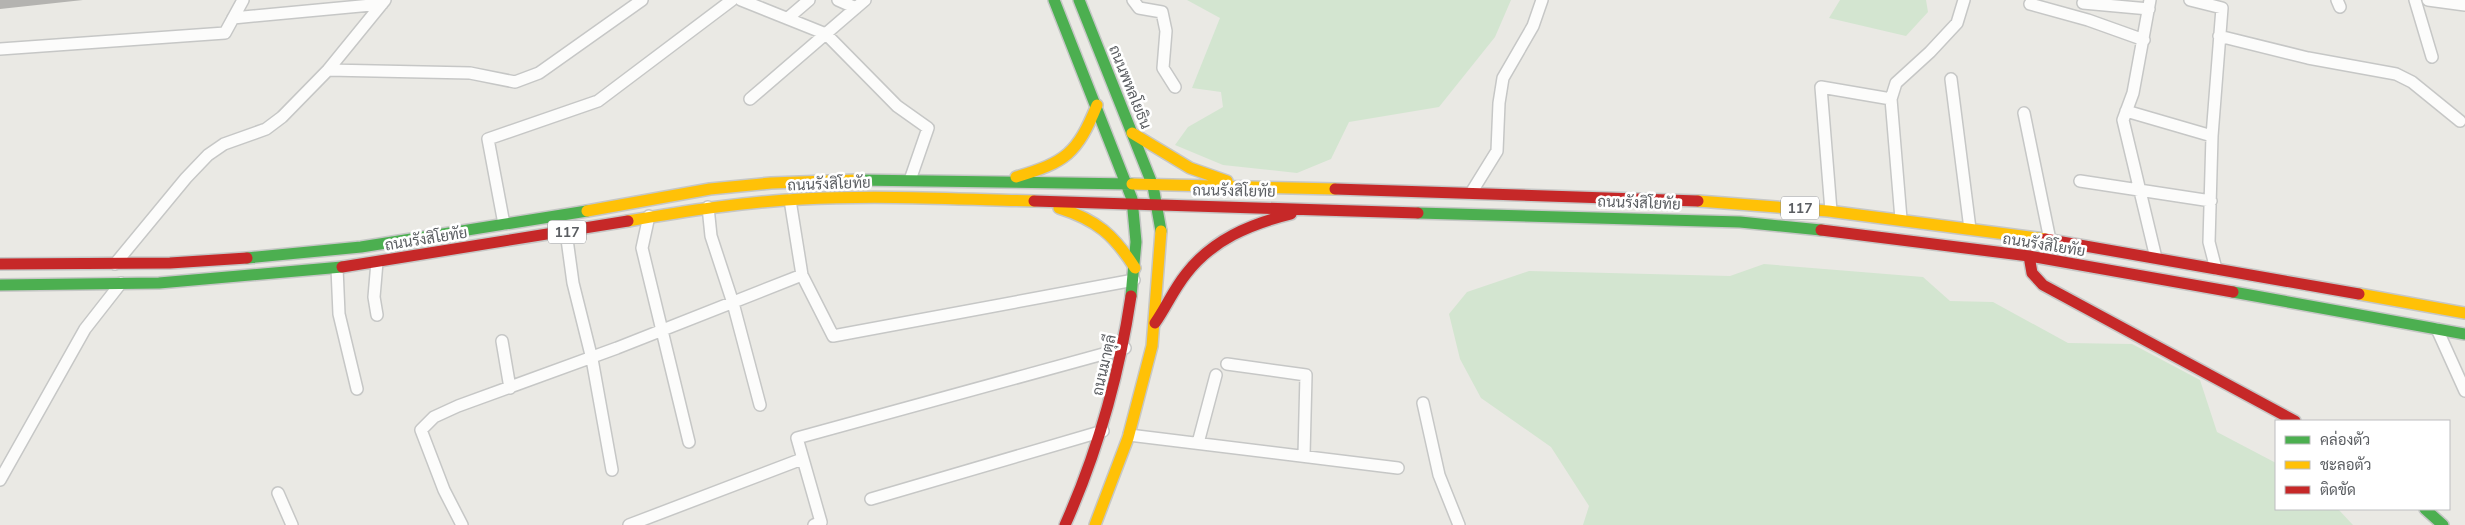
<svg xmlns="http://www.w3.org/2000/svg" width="2465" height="525" font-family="'Nunito Sans',Sarabun,sans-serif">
<rect width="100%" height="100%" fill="#eae9e4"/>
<path fill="#d3e5d0" d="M 1187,0 L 1511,0 L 1495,37 L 1439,107 L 1349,122 L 1331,159 L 1297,173 L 1223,165 L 1175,145 L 1188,127 L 1223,107 L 1221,92 L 1192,88 L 1220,18 Z
M 1840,0 L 1926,0 L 1928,12 L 1906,36 L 1829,18 Z
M 1764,264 L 1923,277 L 1950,301 L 1993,302 L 2068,343 L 2132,344 L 2200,380 L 2217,432 L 2276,463 L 2276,509 L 2338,509 L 2353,525 L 1583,525 L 1589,506 L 1551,447 L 1481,398 L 1460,359 L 1449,314 L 1467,292 L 1529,271 L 1730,276 Z"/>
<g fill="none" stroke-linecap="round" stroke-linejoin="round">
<g stroke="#c6c7c6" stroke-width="14">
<path id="street" d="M 741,0 L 826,34 L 897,106 L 928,128 L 910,180
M 838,0 L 856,8
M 1133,0 L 1139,8 L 1162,12 L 1166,31 L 1163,68 L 1175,87
M 2150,0 L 2133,93 L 2123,120 L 2156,258
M 2190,0 L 2222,8 L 2212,136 L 2209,242 L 2216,269
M 2337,0 L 2340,7
M 2415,0 L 2432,57
M 2428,0 L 2465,5
M 2083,3 L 2149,9
M 2030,4 L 2088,20 L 2144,40
M 233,18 L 382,4
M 788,18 L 809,0
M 2219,36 L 2308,58 L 2396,74 L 2412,82 L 2460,121
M 0,49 L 225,33 L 243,0
M 328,70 L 470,73 L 515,82 L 539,73 L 642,0
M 1951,79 L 1970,229
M 750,99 L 865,0
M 2126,111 L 2212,136
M 2024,113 L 2050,240
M 2080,181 L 2211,201
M 1471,193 L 1497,151 L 1499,103 L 1503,78 L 1533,26 L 1542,0
M 790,200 L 802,275 L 833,336 L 1134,280
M 708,207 L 711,236 L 733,303 L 760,405
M 1831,211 L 1821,87 L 1891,99
M 649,216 L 642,248 L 689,442
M 1901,219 L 1891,99 L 1896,83 L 1930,52 L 1957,23 L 1964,0
M 504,224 L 488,139 L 598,101 L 732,0
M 566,232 L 573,283 L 592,359 L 612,470
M 377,262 L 374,297 L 377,315
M 115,264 L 186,178 L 208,155 L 224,144 L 266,129 L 282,117 L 328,70 L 385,0
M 337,268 L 339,314 L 357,389
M 2437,329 L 2465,391
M 502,341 L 510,388
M 1227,364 L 1306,375 L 1304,455
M 1423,403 L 1439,475 L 1459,525
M 1129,435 L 1398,468
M 1198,443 L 1216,375
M 0,480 L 85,329 L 121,283
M 278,493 L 292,525
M 871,499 L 1103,431
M 462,525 L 444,490 L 421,430 L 434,417 L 458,406 L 617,348 L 802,275
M 629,525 L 802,459
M 814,525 L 821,522 L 797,438 L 1125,348"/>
</g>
<g stroke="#c6c7c6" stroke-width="14">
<path id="fast" d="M 1054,0 L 1132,199 L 1136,242 L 1131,296
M 1079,0 L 1153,186 L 1161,231
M 857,180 L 1132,184
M 1418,213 L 1740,222 L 1821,230
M 247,258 L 361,247 L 587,211
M 0,285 L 159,283 L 342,267
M 2233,292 L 2465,334
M 2425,509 L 2443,525"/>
</g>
<g stroke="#c6c7c6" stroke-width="14">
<path id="slow" d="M 1132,133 L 1190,168 L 1227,181
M 1016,177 C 1066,162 1077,154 1097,105
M 1132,184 L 1335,189
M 1698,201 L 1828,211 L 2045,239
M 1059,208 C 1097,220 1114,235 1135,268
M 587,211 L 710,189 L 771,183 L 857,180
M 628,221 C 686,211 743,202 802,199 C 879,195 957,199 1034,201
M 2359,294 L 2465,313
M 1095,525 L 1128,438 L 1152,346 L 1161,231"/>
</g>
<g stroke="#c6c7c6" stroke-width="14">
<path id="jam" d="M 1335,189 L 1698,201
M 1034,201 L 1418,213
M 1821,230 L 2029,256 L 2233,292
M 2045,239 L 2359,294
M 2029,256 L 2032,273 L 2043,285 L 2295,421
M 0,264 L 170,263 L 247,258
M 342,267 L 628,221
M 1155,323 C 1166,307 1174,289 1186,274 C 1212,240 1250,224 1291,214
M 1065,525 C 1098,451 1119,376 1131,296"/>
</g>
<use href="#street" stroke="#fcfcfb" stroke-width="11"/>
<use href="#fast" stroke="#4caf50" stroke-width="11"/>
<use href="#slow" stroke="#ffc107" stroke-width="11"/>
<use href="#jam" stroke="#c62828" stroke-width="11"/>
</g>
<path fill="#b4b3b0" d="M 0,0 L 83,0 L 0,9 Z"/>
<g text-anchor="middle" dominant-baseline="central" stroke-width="5" stroke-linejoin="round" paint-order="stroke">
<g fill="#fff" stroke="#8c8e90" stroke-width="1">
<rect x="1781" y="196.5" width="38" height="23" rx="4"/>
<rect x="548" y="220.5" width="38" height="23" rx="4"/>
</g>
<g font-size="14" font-weight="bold" fill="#5a5d61">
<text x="1800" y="208">117</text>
<text x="567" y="232">117</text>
</g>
<g font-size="15" fill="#5a5d61" stroke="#fff">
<text transform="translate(1130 87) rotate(68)">ถนนพหลโยธิน</text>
<text transform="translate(829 184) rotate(-2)">ถนนรังสิโยทัย</text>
<text transform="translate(1234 191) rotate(1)">ถนนรังสิโยทัย</text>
<text transform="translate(1639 203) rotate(2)">ถนนรังสิโยทัย</text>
<text transform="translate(426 239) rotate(-9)">ถนนรังสิโยทัย</text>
<text transform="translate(2044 245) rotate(9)">ถนนรังสิโยทัย</text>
<text transform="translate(1104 365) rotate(-77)">ถนนมาตุลี</text>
</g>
</g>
<rect x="2275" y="420" width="175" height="90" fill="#ffffff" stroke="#bdbec0"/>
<rect x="2285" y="436" width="25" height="8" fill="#4caf50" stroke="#bdbec0"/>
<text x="2320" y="445" font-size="15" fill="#5a5d61">คล่องตัว</text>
<rect x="2285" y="461" width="25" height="8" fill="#ffc107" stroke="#bdbec0"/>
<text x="2320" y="470" font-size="15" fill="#5a5d61">ชะลอตัว</text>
<rect x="2285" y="486" width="25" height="8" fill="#c62828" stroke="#bdbec0"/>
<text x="2320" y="495" font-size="15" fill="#5a5d61">ติดขัด</text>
</svg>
